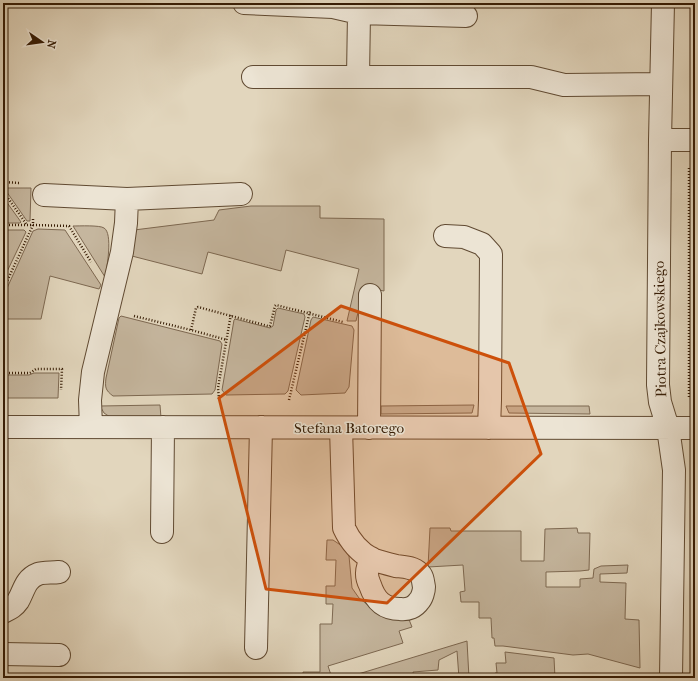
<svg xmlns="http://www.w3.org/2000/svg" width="698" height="681" font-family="'IM FELL French Canon',serif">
<rect width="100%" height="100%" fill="#e2d6bd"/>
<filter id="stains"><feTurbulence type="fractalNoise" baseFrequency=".005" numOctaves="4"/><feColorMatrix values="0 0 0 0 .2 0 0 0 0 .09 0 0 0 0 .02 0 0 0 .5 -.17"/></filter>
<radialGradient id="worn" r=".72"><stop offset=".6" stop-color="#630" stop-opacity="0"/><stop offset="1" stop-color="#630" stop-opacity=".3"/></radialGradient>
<path fill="#c5b69e" stroke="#7d6851" d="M 4,188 L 31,188 L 30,221 L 27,221 Z
M 3,197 L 21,222 L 20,223 L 3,223 Z
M 251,206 L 320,206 L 320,218 L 384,219 L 384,291 L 364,287 L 356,321 L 347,321 L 359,269 L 286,250 L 281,271 L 208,252 L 202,274 L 128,255 L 134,230 L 214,220 L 219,210 Z
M 73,226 C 79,226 100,225 104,228 C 113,233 107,268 105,277 Z
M 38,229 L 65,230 L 101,285 L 99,289 L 50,276 L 41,319 L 3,319 L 3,297 L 33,231 Z
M 3,230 L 24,230 L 26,232 L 3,280 Z
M 278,308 L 304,314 L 305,317 L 288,391 L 285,394 L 226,395 L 222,390 L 234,320 L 235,319 L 270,328 L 273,326 L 276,310 Z
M 121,316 L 220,341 L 222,344 L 215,390 L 212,394 L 113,396 C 105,390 105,387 106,378 L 119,318 Z
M 313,317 L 352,326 L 354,330 L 349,387 L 345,393 L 301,395 L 296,390 L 311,320 Z
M 34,373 L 59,373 L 58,398 L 3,398 L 3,375 L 29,375 Z
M 160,405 L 161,418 L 110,417 L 104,413 L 100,406 Z
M 474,405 L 472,413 L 381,414 L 381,406 Z
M 506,406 L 589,406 L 590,414 L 509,413 Z
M 430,528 L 450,528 L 451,531 L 521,531 L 521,561 L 544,561 L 545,529 L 577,528 L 578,533 L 590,533 L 589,570 L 580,571 L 546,572 L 546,587 L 580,587 L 580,579 L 593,578 L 594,569 L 601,566 L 628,565 L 627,573 L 600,574 L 600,582 L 626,583 L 625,619 L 639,620 L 640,668 L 588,654 L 573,655 L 503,646 L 495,646 L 494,638 L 492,638 L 491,618 L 479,618 L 479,602 L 461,602 L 460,592 L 465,591 L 463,565 L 428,567 Z
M 327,540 L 333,540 L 345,548 L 349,556 L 352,588 L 359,598 L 373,609 L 408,617 L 412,627 L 399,631 L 403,643 L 328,666 L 332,678 L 303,678 L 303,672 L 320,672 L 320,624 L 332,624 L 333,604 L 326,604 L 326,586 L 335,586 L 336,560 L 326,560 Z
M 467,641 L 469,678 L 459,678 L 457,651 L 439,660 L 438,670 L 413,672 L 414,678 L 345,678 Z
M 505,652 L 554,658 L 555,678 L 495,678 L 495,673 L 497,673 L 496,663 L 506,663 Z"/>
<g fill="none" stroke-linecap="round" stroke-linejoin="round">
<g stroke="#604a32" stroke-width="24">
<path id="minor" d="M 244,3 L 333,7 L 359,13
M 663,3 L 660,140 L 658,385 L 660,402 L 668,428 L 674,470 L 671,678
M 253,77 L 531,77 L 564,85 L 661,84
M 358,77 L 359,13 L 466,16
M 660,140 L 695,140
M 44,195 L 127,199 L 126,223 L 122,252 L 93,372 L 90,400 L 91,427
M 127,199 L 241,194
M 445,236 L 464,237 L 482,244 L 491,254 L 490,400 L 489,428
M 3,427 L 695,428
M 341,428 L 344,528 C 350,541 359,552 372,559 C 380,562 388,564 396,566 C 404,567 413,567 419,573 C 423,576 423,582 424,587 C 424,591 422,598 419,601 C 415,607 408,610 400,609 C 383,609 375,600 370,585 C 367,579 366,573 368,567 C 368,564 370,561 371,558
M 369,428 L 370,295
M 162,532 L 163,427
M 3,612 C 9,609 14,607 18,601 C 24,591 25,579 38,574 C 44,572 52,573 59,572
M 256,648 L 261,427
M 3,654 L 59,655"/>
</g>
<path stroke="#351b04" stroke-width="2.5" stroke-dasharray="1 2" stroke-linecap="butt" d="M 689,168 L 689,399
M 3,182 L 20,183
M 3,191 L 27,225
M 33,219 L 33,225 L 69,226 L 91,262
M 3,225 L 33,225 L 3,290
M 134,316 L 191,330 L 227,340
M 191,330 L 196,308 L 198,307 L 268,326 L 270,326 L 275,306 L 276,305 L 343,322
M 3,373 L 30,373 L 36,369 L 62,369 L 61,390
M 219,399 L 218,388 L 231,314
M 289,400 L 310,311"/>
<use href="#minor" stroke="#ece4d4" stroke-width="22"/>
</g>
<path fill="#cd500b" fill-opacity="0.2" stroke="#cd500b" stroke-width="3" stroke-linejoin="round" d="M 341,306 L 509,363 L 541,454 L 387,603 L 266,589 L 219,398 Z"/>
<g text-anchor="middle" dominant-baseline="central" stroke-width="3" stroke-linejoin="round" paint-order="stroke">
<g font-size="15" fill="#351b04" stroke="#ece4d4">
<text transform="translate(660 329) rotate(-91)">Piotra Czajkowskiego</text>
<text x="349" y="428">Stefana Batorego</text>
</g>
</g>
<rect width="698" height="681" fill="none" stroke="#e2d6bd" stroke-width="16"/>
<rect x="4" y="4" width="690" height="673" fill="none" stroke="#351b04" stroke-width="2"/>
<rect x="8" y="8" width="682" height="665" fill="none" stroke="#351b04"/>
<g transform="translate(42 42) rotate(103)" stroke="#ece4d4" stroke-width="3" paint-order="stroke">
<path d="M0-3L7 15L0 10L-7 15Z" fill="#351b04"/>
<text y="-6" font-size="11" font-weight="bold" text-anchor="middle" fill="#351b04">N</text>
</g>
<rect width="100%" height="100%" filter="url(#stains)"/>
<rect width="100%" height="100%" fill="url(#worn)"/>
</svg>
